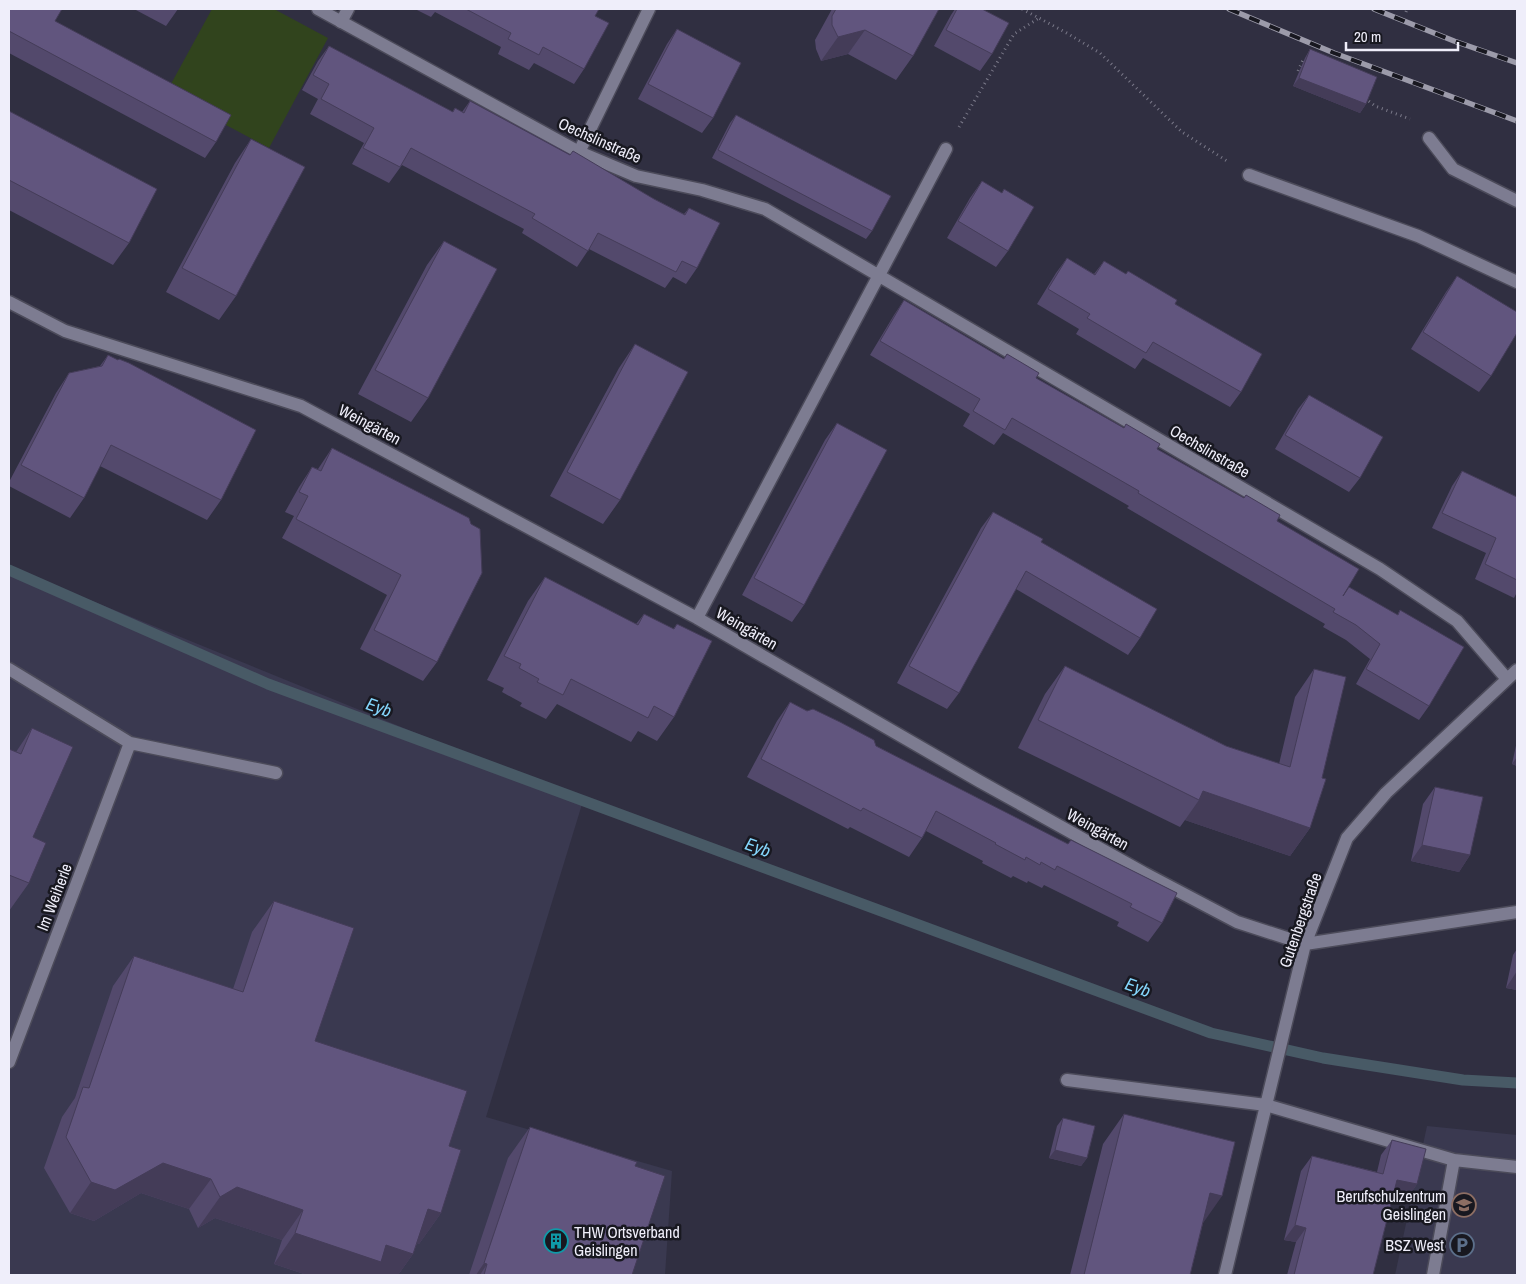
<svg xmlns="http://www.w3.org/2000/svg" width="1526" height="1284" font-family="'Archivo Narrow',sans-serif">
<rect width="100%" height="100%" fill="#302f41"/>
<path fill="#3a3950" d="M 9,567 L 583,801 L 486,1117 L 672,1171 L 665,1275 L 9,1275 Z
M 1427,1126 L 1517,1135 L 1517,1275 L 1395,1275 Z"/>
<path fill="#31441d" d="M 212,9 L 274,9 L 328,38 L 269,148 L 166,93 Z"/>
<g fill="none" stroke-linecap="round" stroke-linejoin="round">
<path stroke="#485a66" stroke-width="11" d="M 9,570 L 268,684 L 1211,1033 L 1323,1058 L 1463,1080 L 1517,1083"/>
<g stroke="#4c4b5a" stroke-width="15">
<path id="service" d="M 341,22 L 348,9
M 579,152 L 649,9
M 1249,175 L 1418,236 L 1517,282
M 1266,1105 L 1454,1160 L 1517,1167
M 1433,1275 L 1454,1160"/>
</g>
<g stroke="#4c4b5a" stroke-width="15">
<path id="minor" d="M 318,9 L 579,152 L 636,176 L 702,190 L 765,209 L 1380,569 L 1457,621 L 1507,679
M 1429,138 L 1453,169 L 1517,201
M 9,302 L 65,331 L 301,406 L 697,618 L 979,781 L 1144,873 L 1237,922 L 1305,944 L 1517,912
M 697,618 L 946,149
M 9,669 L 130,743 L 9,1062
M 130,743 L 276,773
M 1067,1080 L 1266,1105
M 1225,1275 L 1305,944 L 1347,838 L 1386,793 L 1517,670"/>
</g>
<path stroke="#7a7989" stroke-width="3" stroke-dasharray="1 4" stroke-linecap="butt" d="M 1022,9 L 1065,32 L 1100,53 L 1182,132 L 1227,161
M 1406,12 L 1407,9
M 1298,71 L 1303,60
M 1365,98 L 1375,106 L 1410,119
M 959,127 L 1014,34 L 1039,18"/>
<use href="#service" stroke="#7d7c91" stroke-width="12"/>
<use href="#minor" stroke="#7d7c91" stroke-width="12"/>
<g stroke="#9c9baa" stroke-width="5.5">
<path id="rail" d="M 1229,9 L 1334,53 L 1517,121
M 1374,9 L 1454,41 L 1517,63"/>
</g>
<use href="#rail" stroke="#181820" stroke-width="4" stroke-dasharray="11" stroke-linecap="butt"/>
</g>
<path fill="#53496c" d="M 9,9 L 55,21 L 216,142 L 205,158 L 9,53 Z
M 134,9 L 178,9 L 166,26 Z
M 415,9 L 599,9 L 595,16 L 584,69 L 574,84 L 534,63 L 529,70 L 498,54 L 501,47 L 435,12 L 431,17 Z
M 832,9 L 939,9 L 913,56 L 896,80 L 848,54 L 821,61 L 816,49 L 815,40 Z
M 955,9 L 982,9 L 992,54 L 980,71 L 934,46 L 951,15 Z
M 677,29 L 713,118 L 702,133 L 638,99 L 667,44 Z
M 329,46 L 452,112 L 455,108 L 462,112 L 470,101 L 654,199 L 684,214 L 689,208 L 697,268 L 686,284 L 673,277 L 665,288 L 589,249 L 577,267 L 522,233 L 524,229 L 402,165 L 389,183 L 352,164 L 364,143 L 310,114 L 318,99 L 302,90 L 318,61 Z
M 1310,49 L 1366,104 L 1360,113 L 1293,86 L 1305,58 Z
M 9,111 L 129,243 L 113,265 L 9,210 Z
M 736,115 L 872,231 L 866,239 L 712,158 L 730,123 Z
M 251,139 L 236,296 L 219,320 L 166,292 L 235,163 Z
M 982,181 L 1001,193 L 1008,251 L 996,267 L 947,238 L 970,198 Z
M 444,241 L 428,398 L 411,422 L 358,394 L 427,265 Z
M 1067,258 L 1094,274 L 1104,261 L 1175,304 L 1241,392 L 1230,407 L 1143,358 L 1135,369 L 1076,334 L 1079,329 L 1037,304 L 1056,273 Z
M 1457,276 L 1491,376 L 1479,392 L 1411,349 L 1446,292 Z
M 904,300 L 1003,359 L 1007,354 L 1036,378 L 1157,449 L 1277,521 L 1348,587 L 1397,615 L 1400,610 L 1429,706 L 1419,720 L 1356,684 L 1370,659 L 1346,640 L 1323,627 L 1325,624 L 1127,508 L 1129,506 L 1003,433 L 994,445 L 963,426 L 970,414 L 870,355 L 894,315 Z
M 635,344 L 620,500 L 603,524 L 550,496 L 619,368 Z
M 108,355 L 221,500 L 207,520 L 100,466 L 84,498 L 70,518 L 9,486 L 9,482 L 56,393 L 69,373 L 100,366 Z
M 1309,395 L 1360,478 L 1349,492 L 1275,449 L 1298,409 Z
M 837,423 L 804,605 L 792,622 L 742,595 L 825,440 Z
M 332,448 L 469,518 L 437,662 L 423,681 L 360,649 L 387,595 L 282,538 L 294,516 L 285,512 L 299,487 L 312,467 L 318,469 Z
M 1462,471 L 1517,497 L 1517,592 L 1514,598 L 1475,579 L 1486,553 L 1432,528 L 1452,486 Z
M 993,512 L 1041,542 L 1140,638 L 1128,655 L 1016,589 L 959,693 L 947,709 L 897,683 L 981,528 Z
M 545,577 L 636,624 L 644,614 L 673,629 L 677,624 L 674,717 L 657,741 L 638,731 L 631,742 L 557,704 L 546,719 L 520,706 L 522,703 L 502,692 L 504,688 L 487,680 L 528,601 Z
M 1065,666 L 1226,746 L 1279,764 L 1295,697 L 1314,669 L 1310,828 L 1290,856 L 1185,820 L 1180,827 L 1018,748 L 1045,694 Z
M 790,702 L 1068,844 L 1071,840 L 1162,923 L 1148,942 L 1117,926 L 1119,922 L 1044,885 L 1042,888 L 1028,881 L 1027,883 L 1013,876 L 1011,878 L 982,863 L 983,861 L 926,831 L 922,838 L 909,857 L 850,827 L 848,829 L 747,777 L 777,721 Z
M 32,728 L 33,837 L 29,883 L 9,911 L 9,749 L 16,752 Z
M 1517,741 L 1517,766 L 1512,764 Z
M 1435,787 L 1470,855 L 1459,872 L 1411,861 L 1423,804 Z
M 274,901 L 315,1041 L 449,1146 L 441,1213 L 419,1244 L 417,1243 L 413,1254 L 398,1275 L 307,1275 L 274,1264 L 282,1240 L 215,1218 L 198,1228 L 189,1209 L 141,1193 L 94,1221 L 70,1213 L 44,1168 L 62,1117 L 75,1098 L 113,986 L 134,956 L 233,989 L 252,932 Z
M 1517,949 L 1517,990 L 1506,988 L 1513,955 Z
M 1124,1114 L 1203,1223 L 1190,1275 L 1070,1275 L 1103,1144 Z
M 1063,1118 L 1087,1158 L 1081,1166 L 1049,1158 L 1057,1126 Z
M 530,1127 L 635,1166 L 632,1275 L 469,1275 L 508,1158 Z
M 1392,1140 L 1417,1184 L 1407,1199 L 1393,1196 L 1373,1275 L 1287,1275 L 1296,1242 L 1284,1240 L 1301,1171 L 1312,1156 L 1377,1172 L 1381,1155 Z"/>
<path fill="#443c58" d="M 865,30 L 848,54 L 821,61 L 838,37 Z
M 1299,78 L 1366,104 L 1360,113 L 1293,86 Z
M 1517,757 L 1517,766 L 1512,764 Z
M 1203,791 L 1310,828 L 1290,856 L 1185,820 L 1199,800 Z
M 1422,845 L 1470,855 L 1459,872 L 1411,861 Z
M 1517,971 L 1517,990 L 1506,988 Z
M 1055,1150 L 1087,1158 L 1081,1166 L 1049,1158 Z
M 163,1163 L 211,1179 L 189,1209 L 141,1193 L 94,1221 L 70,1213 L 91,1182 Z
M 1397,1180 L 1417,1184 L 1407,1199 L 1387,1194 Z
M 237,1187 L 303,1210 L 282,1240 L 215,1218 L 198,1228 L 220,1197 Z
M 1210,1193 L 1222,1196 L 1201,1226 Z
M 428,1209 L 441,1213 L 419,1244 L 406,1239 Z
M 1295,1225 L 1306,1228 L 1296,1242 L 1284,1240 Z
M 295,1233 L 386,1245 L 413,1254 L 398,1275 L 307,1275 L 274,1264 Z
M 484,1263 L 487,1264 L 480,1275 L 476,1275 Z"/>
<path fill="#61557e" stroke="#443c58" d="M 9,9 L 62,9 L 55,21 L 231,115 L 216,142 L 9,31 Z
M 466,9 L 599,9 L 595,16 L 609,23 L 584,69 L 543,47 L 539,55 L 508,39 L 511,33 Z
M 836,9 L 939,9 L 913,56 L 865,30 L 838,37 L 832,25 L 832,16 Z
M 957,9 L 982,9 L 1009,23 L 992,54 L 946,30 Z
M 677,29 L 741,63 L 713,118 L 648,84 Z
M 329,46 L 453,112 L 455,108 L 464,113 L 470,101 L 570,155 L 573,151 L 654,199 L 685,215 L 689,208 L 720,223 L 697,268 L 682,261 L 676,272 L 598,233 L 588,251 L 532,218 L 535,214 L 411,148 L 400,167 L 363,148 L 374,128 L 321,99 L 329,84 L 313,75 Z
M 1310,49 L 1377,77 L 1366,104 L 1299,78 Z
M 9,111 L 157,189 L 129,243 L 9,180 Z
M 736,115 L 891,196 L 872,231 L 718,150 Z
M 251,139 L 305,167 L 236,296 L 182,268 Z
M 982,181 L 1002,193 L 1004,189 L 1034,207 L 1008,251 L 958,221 Z
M 444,241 L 497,269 L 428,398 L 375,370 Z
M 1067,258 L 1095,275 L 1104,261 L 1126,274 L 1128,271 L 1177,300 L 1175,304 L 1262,354 L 1241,392 L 1153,342 L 1146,353 L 1087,318 L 1090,314 L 1048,289 Z
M 1457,276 L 1517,312 L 1517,333 L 1491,376 L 1423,332 Z
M 904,300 L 1004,359 L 1007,354 L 1039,373 L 1036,378 L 1124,428 L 1126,424 L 1160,444 L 1157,449 L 1244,498 L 1246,495 L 1280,515 L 1277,521 L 1359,569 L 1343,596 L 1349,587 L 1398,615 L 1400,610 L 1464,647 L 1429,706 L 1366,669 L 1380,644 L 1356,625 L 1333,612 L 1335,609 L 1138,493 L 1139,491 L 1012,418 L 1005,430 L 973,411 L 980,399 L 880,341 Z
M 635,344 L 688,372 L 620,500 L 567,472 Z
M 108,355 L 118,360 L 119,359 L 129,363 L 256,430 L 221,500 L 111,445 L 84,498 L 21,465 L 69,373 L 102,366 Z
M 1309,395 L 1383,437 L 1360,478 L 1285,435 Z
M 837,423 L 887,450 L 804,605 L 754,578 Z
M 332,448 L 469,518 L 471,524 L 480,529 L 482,573 L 437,662 L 374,630 L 401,575 L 296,519 L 308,496 L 299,492 L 312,467 L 321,471 Z
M 1462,471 L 1517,497 L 1517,580 L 1485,564 L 1496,538 L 1442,513 Z
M 993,512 L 1043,539 L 1041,542 L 1157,609 L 1140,638 L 1026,571 L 959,693 L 909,666 Z
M 545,577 L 638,625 L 644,614 L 674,629 L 677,624 L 712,641 L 674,717 L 654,706 L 648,718 L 571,679 L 563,695 L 537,682 L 539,679 L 519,668 L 521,664 L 504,656 Z
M 1065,666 L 1226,746 L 1290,767 L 1314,669 L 1346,677 L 1322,778 L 1326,779 L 1310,828 L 1203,791 L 1199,800 L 1038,720 Z
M 790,702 L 807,711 L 813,709 L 840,722 L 874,740 L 876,746 L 1068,844 L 1071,840 L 1177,893 L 1162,923 L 1130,907 L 1132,904 L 1057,866 L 1055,870 L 1041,862 L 1040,865 L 1026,857 L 1025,860 L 995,844 L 996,843 L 936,811 L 922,838 L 863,808 L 861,811 L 761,759 Z
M 32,728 L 73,747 L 33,837 L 46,843 L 29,883 L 9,875 L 9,749 L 21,754 Z
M 1435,787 L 1483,797 L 1470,855 L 1422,845 Z
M 274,901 L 354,928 L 315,1041 L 467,1091 L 449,1146 L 461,1150 L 441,1213 L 428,1209 L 413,1254 L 386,1245 L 381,1262 L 295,1233 L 303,1210 L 237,1187 L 220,1197 L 211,1179 L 163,1163 L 115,1190 L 91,1182 L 66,1137 L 83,1087 L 89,1088 L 134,956 L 243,992 Z
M 1124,1114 L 1235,1142 L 1222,1196 L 1210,1193 L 1190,1275 L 1084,1275 Z
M 1063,1118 L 1095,1126 L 1087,1158 L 1055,1150 Z
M 530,1127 L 637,1162 L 635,1166 L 665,1176 L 632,1275 L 484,1275 L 487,1264 L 484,1263 Z
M 1392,1140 L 1426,1149 L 1417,1184 L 1397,1180 L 1373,1275 L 1294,1275 L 1306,1228 L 1295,1225 L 1312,1156 L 1383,1174 Z"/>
<defs>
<g id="school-ring" transform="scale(1.25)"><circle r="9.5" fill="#181820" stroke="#8d6e63" stroke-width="1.5"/><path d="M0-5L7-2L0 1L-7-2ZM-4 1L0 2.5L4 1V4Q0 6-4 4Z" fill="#8d6e63"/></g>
<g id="building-ring" transform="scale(1.25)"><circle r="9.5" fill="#181820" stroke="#0f9aa8" stroke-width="1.5"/><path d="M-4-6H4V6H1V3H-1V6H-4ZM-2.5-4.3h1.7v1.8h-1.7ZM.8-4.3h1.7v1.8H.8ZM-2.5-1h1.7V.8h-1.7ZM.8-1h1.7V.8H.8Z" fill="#0f9aa8"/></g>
<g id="parking-ring" transform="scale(1.25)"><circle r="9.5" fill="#181820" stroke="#5c6f8a" stroke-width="1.5"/><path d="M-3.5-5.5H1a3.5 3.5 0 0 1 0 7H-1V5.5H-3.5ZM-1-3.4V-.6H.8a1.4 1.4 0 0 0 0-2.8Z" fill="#5c6f8a"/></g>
</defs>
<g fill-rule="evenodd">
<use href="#school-ring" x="1464" y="1205"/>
<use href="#building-ring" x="556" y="1241"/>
<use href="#parking-ring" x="1462" y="1245"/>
</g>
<g text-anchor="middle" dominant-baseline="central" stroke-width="5" stroke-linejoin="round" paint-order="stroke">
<g font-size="16" fill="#efeefa" stroke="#181820">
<text transform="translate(600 140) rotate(24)">Oechslinstraße</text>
<text transform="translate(370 424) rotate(28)">Weingärten</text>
<text transform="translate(1210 451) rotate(30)">Oechslinstraße</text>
<text transform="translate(747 628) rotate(30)">Weingärten</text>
<text transform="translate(1098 829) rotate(29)">Weingärten</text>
<text transform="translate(54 897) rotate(-69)">Im Weiherle</text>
<text transform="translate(1300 920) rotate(-71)">Gutenbergstraße</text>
</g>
<g font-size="16" fill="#efeefa" stroke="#181820" text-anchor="end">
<text x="1446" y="1196">Berufschulzentrum<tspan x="1446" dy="18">Geislingen</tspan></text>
<text x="574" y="1232" text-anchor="start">THW Ortsverband<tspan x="574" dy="18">Geislingen</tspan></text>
<text x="1444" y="1245">BSZ West</text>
</g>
<g font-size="18" font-style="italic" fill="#85d7fd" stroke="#181820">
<text transform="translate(379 707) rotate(20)">Eyb</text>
<text transform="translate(758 847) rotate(20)">Eyb</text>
<text transform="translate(1138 987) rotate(20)">Eyb</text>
</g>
</g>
<rect width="1526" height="1284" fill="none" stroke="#efeefa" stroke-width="20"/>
<path d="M1346 42v8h112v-8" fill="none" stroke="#efeefa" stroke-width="2.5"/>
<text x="1354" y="42" font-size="15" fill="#efeefa" stroke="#181820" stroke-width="4" paint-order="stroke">20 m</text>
</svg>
